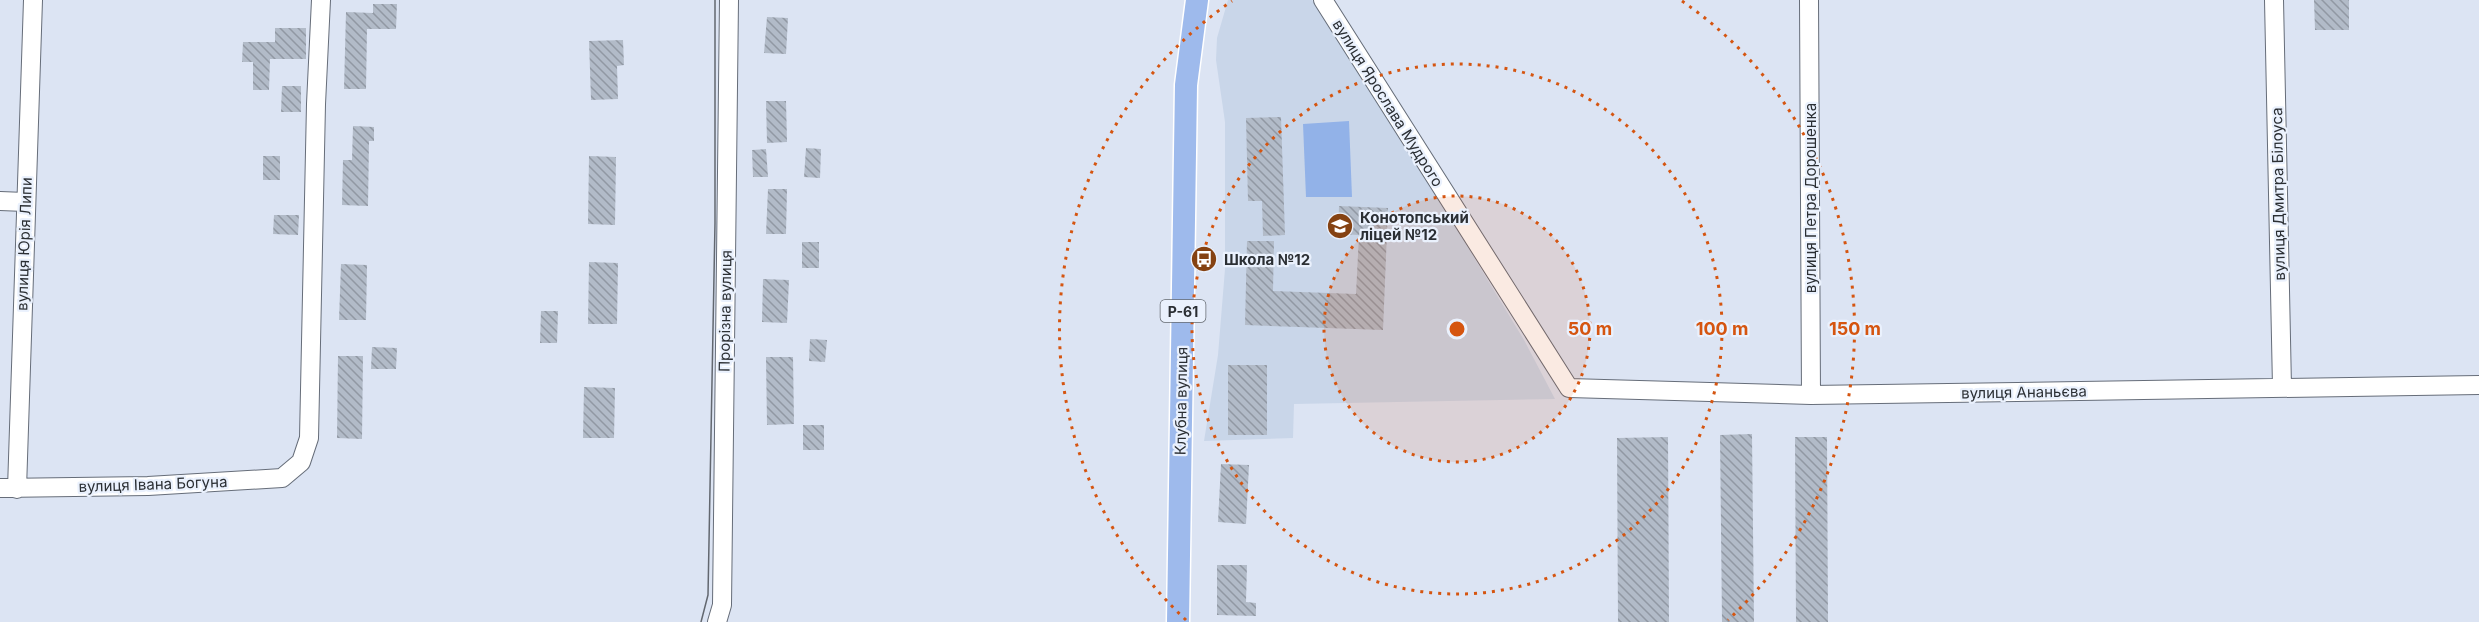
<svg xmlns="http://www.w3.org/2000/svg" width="2479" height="622" font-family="Inter,sans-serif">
<defs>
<pattern id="building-back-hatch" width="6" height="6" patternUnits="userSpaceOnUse" patternTransform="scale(1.5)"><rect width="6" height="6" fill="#b2bbc8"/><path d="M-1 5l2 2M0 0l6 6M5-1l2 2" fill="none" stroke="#9198a3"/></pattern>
</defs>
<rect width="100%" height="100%" fill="#dce4f3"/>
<path fill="#c9d6e9" d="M 1228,0 L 1312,0 L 1429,183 L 1524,340 L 1555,399 L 1294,404 L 1293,438 L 1204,441 L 1218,355 L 1225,269 L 1225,122 L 1216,60 L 1217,38 Z"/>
<path fill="#92b2e8" d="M 1349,121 L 1352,197 L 1306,197 L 1303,124 Z"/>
<path fill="url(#building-back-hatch)" d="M 2314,0 L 2349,0 L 2349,30 L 2315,30 Z
M 373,4 L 397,4 L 396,29 L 367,29 L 366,89 L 344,89 L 346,12 L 373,13 Z
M 767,17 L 788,18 L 786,54 L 764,53 Z
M 275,28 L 306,28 L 306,59 L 270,59 L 269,90 L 253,90 L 253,62 L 242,62 L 243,42 L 275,42 Z
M 623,40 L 624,65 L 617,66 L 618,99 L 591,100 L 589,41 Z
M 282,86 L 301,86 L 301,112 L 281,112 Z
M 766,101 L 786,101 L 787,142 L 767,143 Z
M 1281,117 L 1285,235 L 1263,236 L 1262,201 L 1248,201 L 1246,118 Z
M 353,126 L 374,127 L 374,141 L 369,141 L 368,206 L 342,205 L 343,160 L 352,160 Z
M 806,148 L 821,149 L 820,178 L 804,177 Z
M 766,149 L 768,177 L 753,177 L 752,150 Z
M 263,156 L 280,156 L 280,180 L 263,180 Z
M 589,156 L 616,157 L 615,225 L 588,224 Z
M 768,189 L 787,189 L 786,234 L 766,234 Z
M 1339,206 L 1388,208 L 1383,330 L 1245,325 L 1247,241 L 1274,241 L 1273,291 L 1356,294 L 1359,235 L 1338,234 Z
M 274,215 L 299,215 L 298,235 L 273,234 Z
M 802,242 L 819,242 L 819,268 L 802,268 Z
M 589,262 L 618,263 L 617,324 L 588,324 Z
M 341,264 L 367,265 L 366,320 L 339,320 Z
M 763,279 L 789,280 L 787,323 L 762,322 Z
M 541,311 L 558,311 L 557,343 L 540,343 Z
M 810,339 L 827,340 L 825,362 L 809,361 Z
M 372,347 L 397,348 L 396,369 L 371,369 Z
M 338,356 L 363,356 L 362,439 L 337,438 Z
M 766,357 L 793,357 L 794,424 L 767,425 Z
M 1228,365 L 1267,365 L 1267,435 L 1228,435 Z
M 584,387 L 615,388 L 614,438 L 583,438 Z
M 803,425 L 824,425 L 824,450 L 803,450 Z
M 1752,434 L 1754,622 L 1722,622 L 1720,435 Z
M 1668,437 L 1669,622 L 1618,622 L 1617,438 Z
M 1795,437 L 1827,437 L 1828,622 L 1796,622 Z
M 1221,464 L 1249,465 L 1246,524 L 1218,522 Z
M 1217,565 L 1247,565 L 1246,602 L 1256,603 L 1256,616 L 1217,615 Z"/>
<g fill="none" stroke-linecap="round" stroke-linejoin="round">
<g stroke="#666d79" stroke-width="20">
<path id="minor" d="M 1323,0 L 1569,388 L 1811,395 L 2479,385
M 1809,0 L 1811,395
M 2274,0 L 2282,387
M 0,201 L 25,202
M 0,488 L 148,486 L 282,478 L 301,462 L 309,438 L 316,104 L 321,0
M 17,489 L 33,0
M 717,622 L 722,605 L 729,0"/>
</g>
<g stroke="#fff" stroke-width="25">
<path id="major" d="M 1178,622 L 1186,85 L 1197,0"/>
</g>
<use href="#minor" stroke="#fff" stroke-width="18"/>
<use href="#major" stroke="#9ebaec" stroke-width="22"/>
<path stroke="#62676f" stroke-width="1.5" d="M 701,622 L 708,595 L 715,223 L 715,0"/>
</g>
<circle cx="1457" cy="329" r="133" fill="#d55510" fill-opacity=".12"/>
<g fill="none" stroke="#d55510" stroke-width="3" stroke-dasharray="3 6">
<circle cx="1457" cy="329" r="133"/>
<circle cx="1457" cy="329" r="265"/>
<path d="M1186 620A398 398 0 0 1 1232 1M1682 1A398 398 0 0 1 1728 620"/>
</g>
<defs>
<g id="school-disc" transform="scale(1.35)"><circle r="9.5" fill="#854212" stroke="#eaf1fd"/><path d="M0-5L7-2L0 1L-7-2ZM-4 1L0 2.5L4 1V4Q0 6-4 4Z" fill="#fff"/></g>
<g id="bus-disc" transform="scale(1.35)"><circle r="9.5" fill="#854212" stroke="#eaf1fd"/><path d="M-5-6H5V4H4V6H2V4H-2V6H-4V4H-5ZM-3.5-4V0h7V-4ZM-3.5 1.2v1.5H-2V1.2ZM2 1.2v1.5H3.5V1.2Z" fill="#fff"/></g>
</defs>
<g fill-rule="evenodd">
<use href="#school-disc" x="1340" y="226"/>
<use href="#bus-disc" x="1204" y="259"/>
</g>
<g text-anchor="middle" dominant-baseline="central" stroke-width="4.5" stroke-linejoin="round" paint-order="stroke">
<rect fill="#eaf1fd" stroke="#646970" stroke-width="1.5" x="1160.5" y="300" width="45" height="22" rx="4.5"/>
<g font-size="14" font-weight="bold" fill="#2b2f34">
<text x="1183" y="311">Р-61</text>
</g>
<g font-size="15" fill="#2b2f34" stroke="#eaf1fd">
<text transform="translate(1388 103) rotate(58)">вулиця Ярослава Мудрого</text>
<text transform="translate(2278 194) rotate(-91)">вулиця Дмитра Білоуса</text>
<text transform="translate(1810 198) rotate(-90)">вулиця Петра Дорошенка</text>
<text transform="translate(24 244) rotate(-88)">вулиця Юрія Липи</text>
<text transform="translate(725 311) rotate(-89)">Прорізна вулиця</text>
<text transform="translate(2024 392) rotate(-1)">вулиця Ананьєва</text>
<text transform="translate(1181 401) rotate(-89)">Клубна вулиця</text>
<text transform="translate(153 484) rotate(-2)">вулиця Івана Богуна</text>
</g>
<g font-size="15" font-weight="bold" fill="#2b2f34" stroke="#eaf1fd" text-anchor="start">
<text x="1360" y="217">Конотопський<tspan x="1360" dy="17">ліцей №12</tspan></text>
<text x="1224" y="259">Школа №12</text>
</g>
</g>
<circle cx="1457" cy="329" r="9" fill="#d55510" stroke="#eaf1fd" stroke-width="3"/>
<g font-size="18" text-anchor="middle" font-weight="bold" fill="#d55510" stroke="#eaf1fd" stroke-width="4.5" stroke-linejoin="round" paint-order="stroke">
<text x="1590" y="335">50 m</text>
<text x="1722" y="335">100 m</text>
<text x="1855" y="335">150 m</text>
</g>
</svg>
